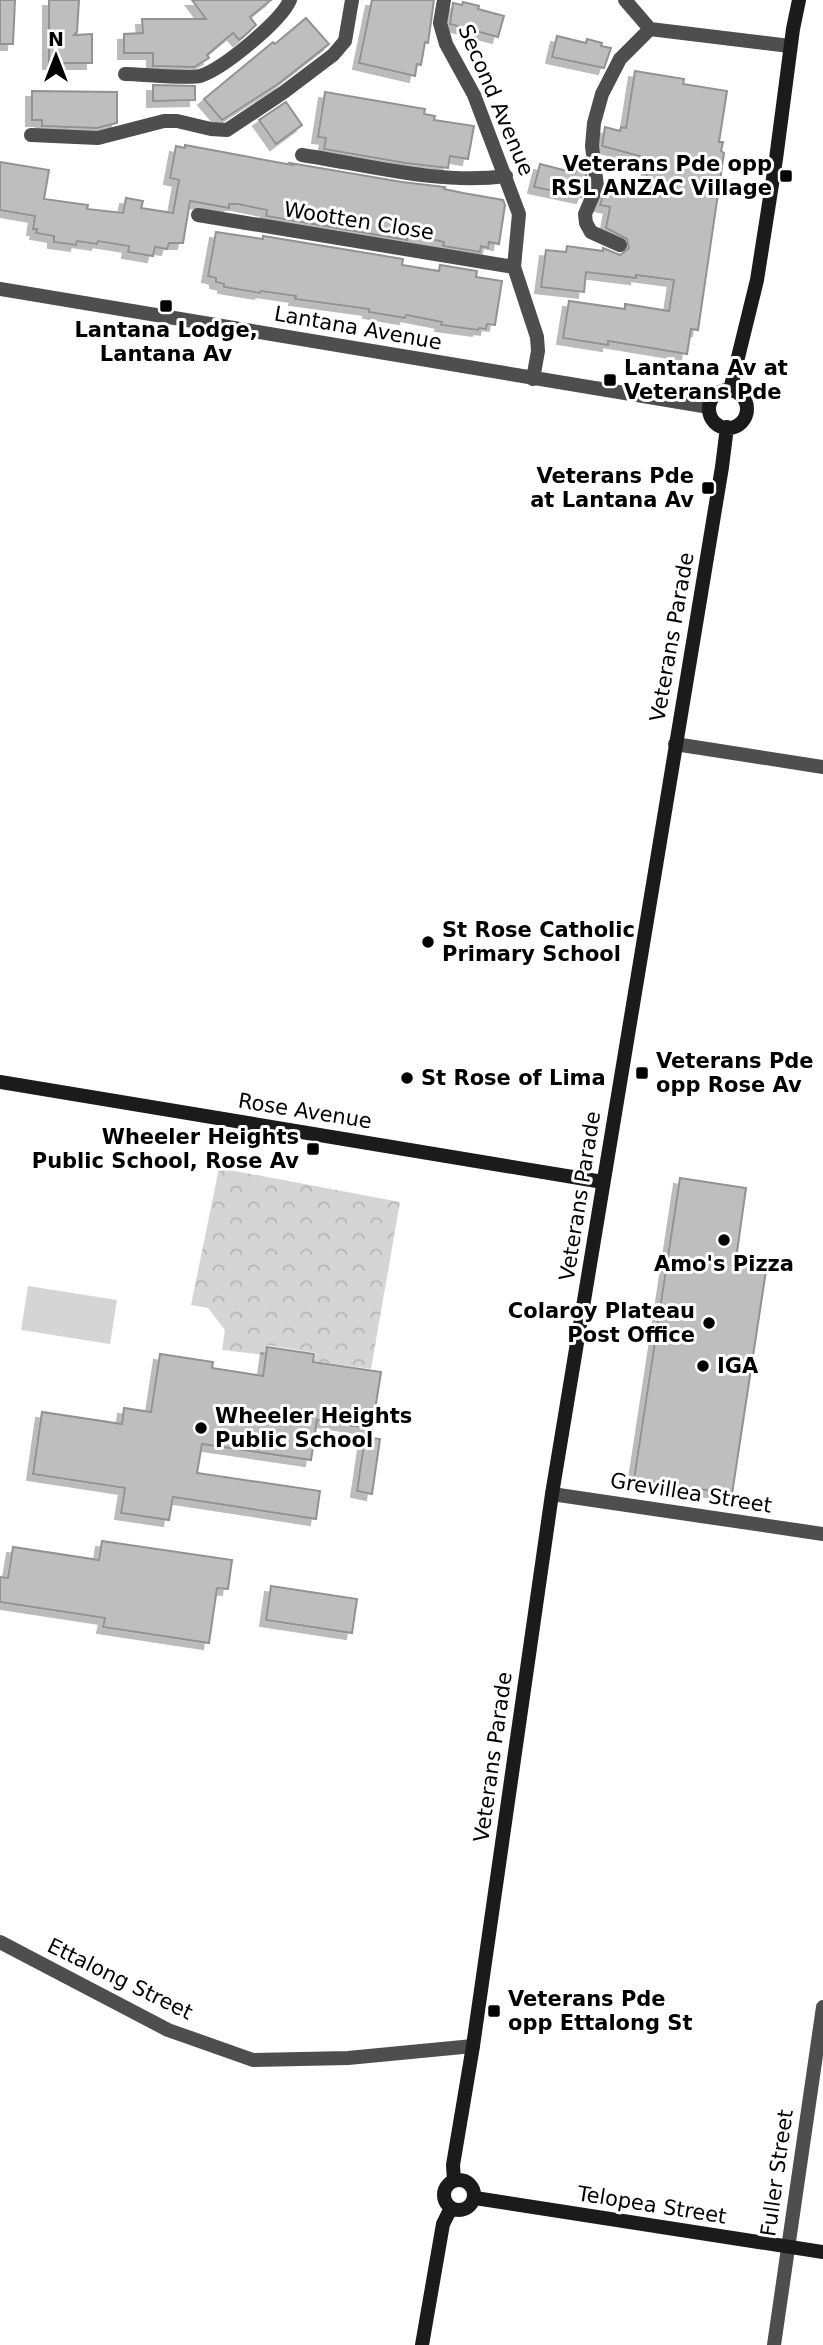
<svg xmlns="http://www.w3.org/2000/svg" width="823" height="2345" font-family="'DejaVu Sans',sans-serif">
<defs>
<pattern id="park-crowns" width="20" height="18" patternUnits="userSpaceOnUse" patternTransform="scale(1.75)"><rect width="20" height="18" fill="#d5d5d5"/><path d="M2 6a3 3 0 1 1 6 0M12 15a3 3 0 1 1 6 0" fill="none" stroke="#b5b5b5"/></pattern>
<filter id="shadow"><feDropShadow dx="-6" dy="6" stdDeviation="0" flood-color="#0004"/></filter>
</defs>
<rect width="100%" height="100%" fill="#fff"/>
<path fill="url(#park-crowns)" d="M 219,1168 L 400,1202 L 371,1369 L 314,1361 L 316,1353 L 267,1345 L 264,1355 L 222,1350 L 225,1330 L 208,1308 L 191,1305 Z"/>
<path fill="#d5d5d5" d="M 28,1286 L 117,1300 L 110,1344 L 21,1330 Z"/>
<path fill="#bebebe" stroke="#929292" stroke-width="2" filter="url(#shadow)" d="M 0,0 L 15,0 L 13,44 L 0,44 Z
M 49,0 L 79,0 L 77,32 L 74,35 L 92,34 L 92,63 L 49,63 Z
M 192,0 L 271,0 L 250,17 L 256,25 L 244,36 L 239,40 L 233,33 L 207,55 L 209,58 L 194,67 L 153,66 L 153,53 L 124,53 L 124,34 L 143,33 L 142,19 L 206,19 Z
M 372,0 L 434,0 L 428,43 L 425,42 L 421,65 L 417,64 L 415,76 L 359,63 Z
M 463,2 L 479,6 L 478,9 L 504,16 L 498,37 L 450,24 L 453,3 L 462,5 Z
M 306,18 L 329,44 L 278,84 L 222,120 L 204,99 L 273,42 L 275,44 Z
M 557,36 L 586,43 L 587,39 L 602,43 L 601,46 L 611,48 L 604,68 L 552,57 Z
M 635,71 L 684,79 L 683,84 L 727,91 L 719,142 L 723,142 L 721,151 L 724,153 L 698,330 L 691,329 L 687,354 L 608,341 L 608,345 L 563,338 L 569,301 L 625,309 L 625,304 L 669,311 L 674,280 L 636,275 L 636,278 L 586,272 L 584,292 L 541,287 L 546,250 L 566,252 L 567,246 L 603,251 L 603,248 L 620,255 L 629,248 L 627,239 L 606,228 L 610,207 L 600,205 L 601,202 L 606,186 L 643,192 L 650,159 L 602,146 L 605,127 L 620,131 L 621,127 L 626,128 Z
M 153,85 L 195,86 L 195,100 L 153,101 Z
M 32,91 L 117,92 L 117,123 L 97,128 L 42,126 L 42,120 L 32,120 Z
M 325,92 L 425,109 L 424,114 L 435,116 L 434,120 L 474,126 L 468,159 L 450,156 L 448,168 L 405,163 L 324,149 L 326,138 L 318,137 Z
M 286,102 L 302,125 L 276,144 L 259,120 Z
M 185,145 L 292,165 L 290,163 L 402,182 L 445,187 L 444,189 L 463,193 L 503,200 L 505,205 L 499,244 L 489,242 L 488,248 L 481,246 L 480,252 L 443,246 L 444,242 L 408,234 L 407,240 L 266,216 L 267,210 L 237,204 L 229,204 L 229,208 L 190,201 L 183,243 L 169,243 L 167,249 L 155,247 L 153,256 L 128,252 L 129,246 L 98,241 L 97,244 L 77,241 L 76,245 L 54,242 L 54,236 L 36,233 L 37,229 L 33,229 L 35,216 L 0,210 L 0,162 L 49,170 L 44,199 L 88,205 L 87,209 L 123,213 L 126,198 L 143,201 L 141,208 L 173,213 L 179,180 L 170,178 L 176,146 L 185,148 Z
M 540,164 L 575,173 L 576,170 L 586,172 L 587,185 L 582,197 L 534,187 Z
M 216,232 L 263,239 L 263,236 L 403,259 L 402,265 L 439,271 L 440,265 L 477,271 L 476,277 L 502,281 L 495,325 L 487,324 L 486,329 L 479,328 L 478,330 L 441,325 L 442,322 L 406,315 L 405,318 L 369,312 L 369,309 L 295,299 L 296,296 L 261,291 L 260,293 L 224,287 L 224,284 L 216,282 L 216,278 L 208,276 Z
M 680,1178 L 746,1188 L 736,1259 L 767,1264 L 732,1494 L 634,1479 Z
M 267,1347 L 314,1354 L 313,1362 L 381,1372 L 372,1429 L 317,1420 L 311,1460 L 202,1444 L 197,1473 L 320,1491 L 316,1519 L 173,1497 L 169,1520 L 121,1513 L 125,1488 L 33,1474 L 42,1412 L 122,1424 L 124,1408 L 151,1412 L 160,1354 L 213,1362 L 212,1368 L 263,1376 Z
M 365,1437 L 380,1439 L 372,1494 L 357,1491 Z
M 102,1541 L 232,1560 L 228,1589 L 217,1588 L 209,1643 L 103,1627 L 105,1618 L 0,1602 L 0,1577 L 8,1578 L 13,1547 L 99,1560 Z
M 271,1586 L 357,1599 L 352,1633 L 266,1620 Z"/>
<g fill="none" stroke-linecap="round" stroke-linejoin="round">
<path stroke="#4e4e4e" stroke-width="14" d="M 444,0 L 440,23 L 446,44 L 474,95 L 519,214 L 514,267 L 537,337 L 538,351 L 533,379
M 625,0 L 650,29 L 790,46
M 125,74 C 140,74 188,79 200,76 C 223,69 281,21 290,0
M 31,135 L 98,138 L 164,121 L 177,121 L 211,129 L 227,130 L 284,92 L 333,55 L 345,41 L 352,0
M 302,155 C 368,165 440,185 506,176
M 198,215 L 514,267
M 620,245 L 591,232 L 586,223 L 585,214 L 597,186 L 592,146 L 594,123 L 602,94 L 620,59 L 650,29
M 0,289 L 709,407
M 675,744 L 823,767
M 552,1494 L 823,1534
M 0,1942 L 168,2030 L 253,2060 L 348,2058 L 473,2046
M 774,2345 L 823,2007"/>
<path stroke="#1b1b1b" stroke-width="14" d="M 730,390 L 757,280 L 776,159 L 793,29 L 799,0
M709 409a19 19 0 1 1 38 0a19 19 0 1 1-38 0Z
M 0,1082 L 603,1182
M444 2195a15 15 0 1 1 30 0a15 15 0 1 1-30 0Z
M 454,2181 L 453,2165 L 473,2046 L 552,1494 L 722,467 L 727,427
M 475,2198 L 823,2252
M 422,2345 L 443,2224 L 451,2208"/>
</g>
<g fill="#000" stroke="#fff" stroke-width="2.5">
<rect x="779" y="169" width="14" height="14" rx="3.5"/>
<rect x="159" y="299" width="14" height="14" rx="3.5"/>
<rect x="603" y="373" width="14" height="14" rx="3.5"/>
<rect x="701" y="481" width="14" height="14" rx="3.5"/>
<circle cx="428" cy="942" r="7"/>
<rect x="635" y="1066" width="14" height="14" rx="3.5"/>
<circle cx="407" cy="1078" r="7"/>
<rect x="306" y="1142" width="14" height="14" rx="3.5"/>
<circle cx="724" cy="1240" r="7"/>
<circle cx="709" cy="1323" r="7"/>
<circle cx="703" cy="1366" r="7"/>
<circle cx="201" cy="1428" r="7"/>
<rect x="487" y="2004" width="14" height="14" rx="3.5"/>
</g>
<g text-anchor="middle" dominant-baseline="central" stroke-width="6" stroke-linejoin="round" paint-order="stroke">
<g font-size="21" fill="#000" stroke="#fff">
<text transform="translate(496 100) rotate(67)">Second Avenue</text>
<text transform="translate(359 221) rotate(9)">Wootten Close</text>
<text transform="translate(358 328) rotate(10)">Lantana Avenue</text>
<text transform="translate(672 637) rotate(-80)">Veterans Parade</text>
<text transform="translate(305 1111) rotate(9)">Rose Avenue</text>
<text transform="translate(580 1196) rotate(-81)">Veterans Parade</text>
<text transform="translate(691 1493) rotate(9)">Grevillea Street</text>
<text transform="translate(493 1757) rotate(-82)">Veterans Parade</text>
<text transform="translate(120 1979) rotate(26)">Ettalong Street</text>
<text transform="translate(777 2173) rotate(-82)">Fuller Street</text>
<text transform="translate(652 2205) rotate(9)">Telopea Street</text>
</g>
<g font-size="21" font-weight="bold" fill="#000" stroke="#fff" text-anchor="start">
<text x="772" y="164" text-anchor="end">Veterans Pde opp<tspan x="772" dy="24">RSL ANZAC Village</tspan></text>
<text x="166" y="330" text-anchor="middle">Lantana Lodge,<tspan x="166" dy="24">Lantana Av</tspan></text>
<text x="624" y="368">Lantana Av at<tspan x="624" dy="24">Veterans Pde</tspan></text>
<text x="694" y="476" text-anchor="end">Veterans Pde<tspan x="694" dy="24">at Lantana Av</tspan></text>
<text x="442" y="930">St Rose Catholic<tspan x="442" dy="24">Primary School</tspan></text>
<text x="656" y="1061">Veterans Pde<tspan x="656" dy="24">opp Rose Av</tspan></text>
<text x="421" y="1078">St Rose of Lima</text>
<text x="299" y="1137" text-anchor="end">Wheeler Heights<tspan x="299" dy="24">Public School, Rose Av</tspan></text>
<text x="724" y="1264" text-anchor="middle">Amo's Pizza</text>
<text x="695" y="1311" text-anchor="end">Colaroy Plateau<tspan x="695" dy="24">Post Office</tspan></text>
<text x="717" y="1366">IGA</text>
<text x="215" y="1416">Wheeler Heights<tspan x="215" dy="24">Public School</tspan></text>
<text x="508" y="1999">Veterans Pde<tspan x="508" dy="24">opp Ettalong St</tspan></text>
</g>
</g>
<g transform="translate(56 56)" stroke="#ffffff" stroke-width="5" paint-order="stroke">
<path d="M0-5L12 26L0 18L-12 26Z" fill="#000000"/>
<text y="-10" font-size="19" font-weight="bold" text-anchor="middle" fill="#000000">N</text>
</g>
</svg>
